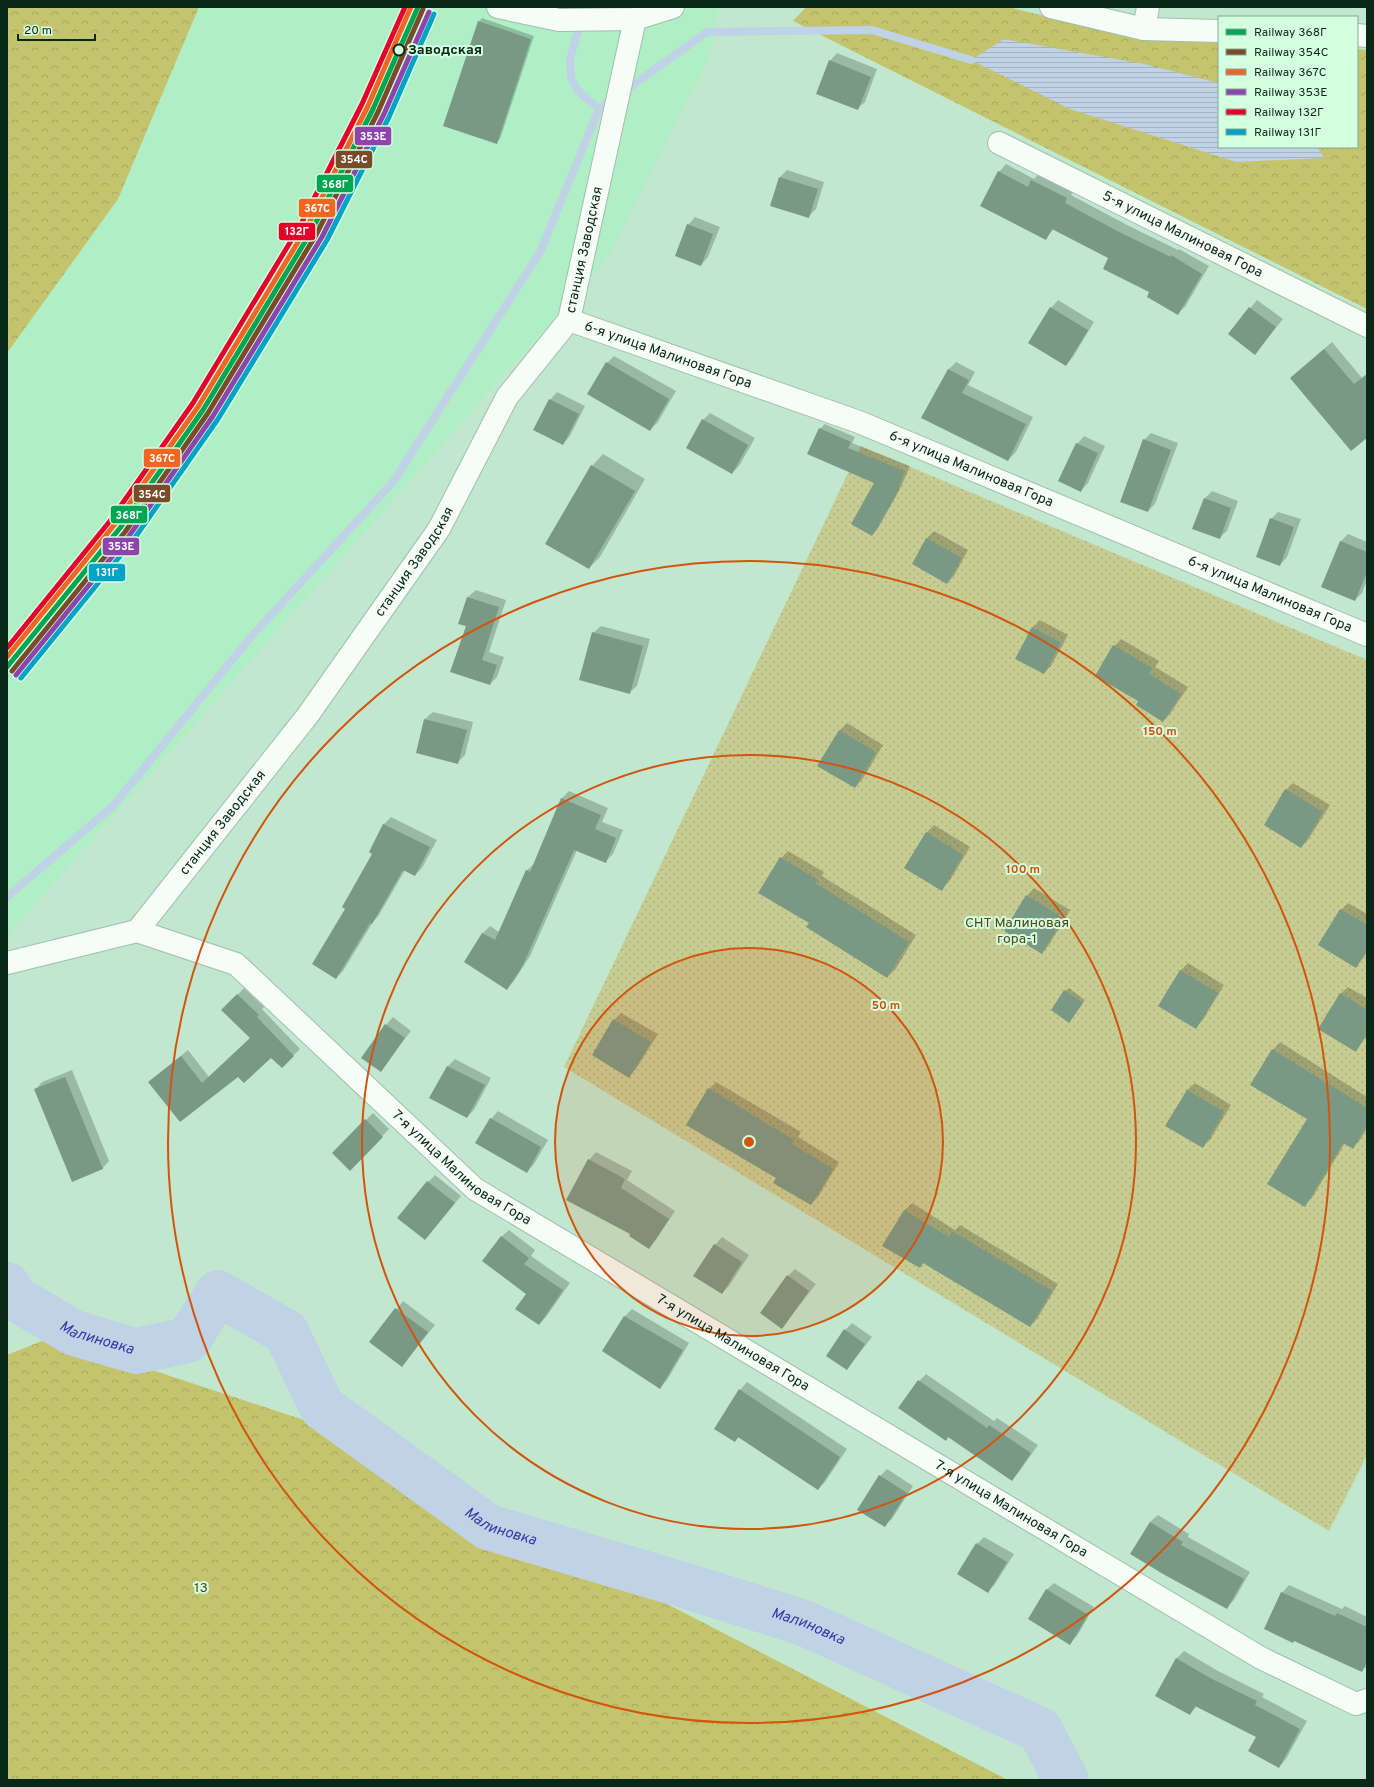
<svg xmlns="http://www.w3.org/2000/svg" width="1374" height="1787" font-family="Overpass,sans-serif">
<defs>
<pattern id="forest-crowns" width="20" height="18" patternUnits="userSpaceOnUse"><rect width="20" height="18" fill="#c3c46d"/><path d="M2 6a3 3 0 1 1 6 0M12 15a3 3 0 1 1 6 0" fill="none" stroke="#a6a85e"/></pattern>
<pattern id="garden-dots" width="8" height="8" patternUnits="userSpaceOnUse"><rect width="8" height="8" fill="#c7cc92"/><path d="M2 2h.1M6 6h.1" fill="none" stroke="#aaaf7d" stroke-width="1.8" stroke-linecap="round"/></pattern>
<pattern id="water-rules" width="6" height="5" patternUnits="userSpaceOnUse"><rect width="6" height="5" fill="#c0d2e6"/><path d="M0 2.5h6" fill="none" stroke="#a4b4c5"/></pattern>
</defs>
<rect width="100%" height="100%" fill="#c1e8ce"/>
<path fill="#b0eec5" d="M 199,7 L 719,7 L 711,54 L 606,260 L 7,936 L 7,353 L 118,199 Z"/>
<path fill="url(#forest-crowns)" d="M 7,7 L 199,7 L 118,199 L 7,353 Z
M 806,7 L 1008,7 L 1142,40 L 1219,43 L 1219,147 L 1357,147 L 1357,49 L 1367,50 L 1367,309 L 793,21 Z
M 52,1337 L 322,1426 L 1008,1780 L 7,1780 L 7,1355 Z"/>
<path fill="url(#garden-dots)" d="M 861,446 L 1367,660 L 1367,1455 L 1329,1531 L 564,1067 Z"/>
<path fill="url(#water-rules)" d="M 1004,39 L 1144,64 L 1219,83 L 1219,147 L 1317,147 L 1324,158 L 1236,162 L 1070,109 L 971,60 Z"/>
<path fill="#0003" d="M 482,18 L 534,36 L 500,139 L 496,142 L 479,22 Z
M 837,53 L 877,69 L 865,102 L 857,109 L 830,61 Z
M 1006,164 L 1034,179 L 1039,174 L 1074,191 L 1071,195 L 1129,226 L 1178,250 L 1179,249 L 1209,266 L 1185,307 L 1177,314 L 1110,258 L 1054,229 L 1045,239 L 999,172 Z
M 787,170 L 824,182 L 816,209 L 808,217 L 780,177 Z
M 695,217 L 720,227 L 708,257 L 701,265 L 688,225 Z
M 1058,300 L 1094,322 L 1073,357 L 1066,365 L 1051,308 Z
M 1257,300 L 1283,319 L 1255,354 L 1229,334 Z
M 1332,342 L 1362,378 L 1367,374 L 1367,436 L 1299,371 Z
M 614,356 L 676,391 L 658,422 L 650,430 L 607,363 Z
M 956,362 L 975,372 L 968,385 L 1033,417 L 1016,452 L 1008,460 L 923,417 L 949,369 Z
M 557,392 L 585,406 L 570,436 L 563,444 L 550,400 Z
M 710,413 L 755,438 L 739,466 L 732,473 L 703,420 Z
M 825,424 L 855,437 L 852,443 L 910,466 L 900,489 L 877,530 L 872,535 L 876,482 L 820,429 Z
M 1151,433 L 1178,443 L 1155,504 L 1148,511 L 1144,440 Z
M 1084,436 L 1105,446 L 1088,483 L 1081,491 L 1077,444 Z
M 603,454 L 645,479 L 600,557 L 589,568 L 592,466 Z
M 1212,491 L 1238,501 L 1227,531 L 1219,538 L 1193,528 L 1205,498 Z
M 1278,512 L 1301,519 L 1287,557 L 1280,565 L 1271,519 Z
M 934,531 L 968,550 L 954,576 L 947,583 L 913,563 L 927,538 Z
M 1348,534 L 1367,542 L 1367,580 L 1362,593 L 1355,600 L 1322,587 L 1341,541 Z
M 476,590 L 506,600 L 489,652 L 504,657 L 497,677 L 490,684 L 468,626 L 460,623 L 468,597 Z
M 1040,620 L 1068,635 L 1051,666 L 1044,673 L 1033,627 Z
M 601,626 L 650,639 L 637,686 L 629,693 L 593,633 Z
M 1121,639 L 1159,661 L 1155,667 L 1188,687 L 1170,714 L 1163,721 L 1139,700 L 1114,646 Z
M 433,712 L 473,722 L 465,755 L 458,762 L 425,719 Z
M 847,723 L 883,745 L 862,780 L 855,787 L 839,731 Z
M 1293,783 L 1330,805 L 1308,840 L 1301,847 L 1286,790 Z
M 569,791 L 608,808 L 602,822 L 623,830 L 613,854 L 605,862 L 577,850 L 530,956 L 514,981 L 507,988 L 465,961 L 483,933 L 490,926 L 499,932 L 526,871 L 534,864 L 562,798 Z
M 391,817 L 437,840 L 422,868 L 415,875 L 405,870 L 379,915 L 373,922 L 343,971 L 336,978 L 346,908 L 373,853 L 370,852 L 384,824 Z
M 934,825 L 970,847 L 949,882 L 941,889 L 905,867 L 927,832 Z
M 788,851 L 824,872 L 822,876 L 916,935 L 895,970 L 887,977 L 810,923 L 781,858 Z
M 1034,888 L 1070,910 L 1049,945 L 1042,953 L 1027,896 Z
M 1348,903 L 1367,914 L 1367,953 L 1356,967 L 1341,910 Z
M 1188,963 L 1224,985 L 1203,1020 L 1196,1027 L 1160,1006 L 1181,970 Z
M 1348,987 L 1367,998 L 1367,1036 L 1355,1051 L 1340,994 Z
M 244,988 L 264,1007 L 262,1009 L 300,1049 L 282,1067 L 271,1056 L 238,1075 L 181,1121 L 149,1082 L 188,1050 L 209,1077 L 251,1038 L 223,1010 Z
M 1069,988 L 1085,1000 L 1072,1018 L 1065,991 Z
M 621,1013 L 658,1034 L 636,1069 L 629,1077 L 614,1020 Z
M 393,1017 L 411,1031 L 380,1070 L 386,1025 Z
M 1280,1042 L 1367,1097 L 1367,1129 L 1360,1140 L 1353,1147 L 1345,1143 L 1312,1198 L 1304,1205 L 1308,1118 L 1273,1050 Z
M 455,1059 L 491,1078 L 474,1110 L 467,1117 L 431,1098 L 448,1066 Z
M 72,1070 L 109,1161 L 102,1169 L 35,1090 L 42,1082 Z
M 716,1082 L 801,1132 L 798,1137 L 839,1162 L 818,1197 L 811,1204 L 778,1177 L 709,1089 Z
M 1195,1083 L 1231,1105 L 1210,1140 L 1202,1147 L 1166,1125 L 1187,1090 Z
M 498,1111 L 548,1140 L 534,1164 L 527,1172 L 491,1119 Z
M 373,1113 L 389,1129 L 350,1169 L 333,1153 Z
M 596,1152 L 632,1171 L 627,1180 L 675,1211 L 656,1240 L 649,1248 L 631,1234 L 589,1160 Z
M 435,1175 L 461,1196 L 425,1239 L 428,1182 Z
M 912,1203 L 955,1230 L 960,1225 L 1058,1284 L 1037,1319 L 1030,1326 L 924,1262 L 919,1267 L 904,1211 Z
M 509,1230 L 535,1250 L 531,1256 L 570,1283 L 546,1317 L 539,1324 L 501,1237 Z
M 722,1237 L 749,1255 L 729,1286 L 722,1293 L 715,1245 Z
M 795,1269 L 816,1284 L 782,1328 L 788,1276 Z
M 403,1301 L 435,1325 L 402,1366 L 371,1342 Z
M 632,1309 L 689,1343 L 667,1380 L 660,1388 L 603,1351 L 625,1316 Z
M 852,1323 L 872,1337 L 847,1369 L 845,1330 Z
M 926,1374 L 994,1421 L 997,1418 L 1038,1445 L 1019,1472 L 1012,1480 L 949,1436 L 946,1440 L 919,1381 Z
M 747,1382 L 847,1449 L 825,1482 L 818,1489 L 739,1437 L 735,1441 L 740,1390 Z
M 887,1469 L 913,1486 L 892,1519 L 884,1526 L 880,1476 Z
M 1158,1515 L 1189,1534 L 1188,1537 L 1250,1572 L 1234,1600 L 1227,1607 L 1131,1554 L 1150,1522 Z
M 984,1537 L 1014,1554 L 995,1584 L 988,1592 L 977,1544 Z
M 1054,1583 L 1094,1607 L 1077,1636 L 1070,1643 L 1046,1590 Z
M 1289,1585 L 1342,1609 L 1345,1606 L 1367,1617 L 1367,1666 L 1362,1671 L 1282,1593 Z
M 1184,1651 L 1218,1671 L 1264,1694 L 1262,1697 L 1307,1721 L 1286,1759 L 1279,1767 L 1257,1736 L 1197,1706 L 1190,1714 L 1156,1696 L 1177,1658 Z"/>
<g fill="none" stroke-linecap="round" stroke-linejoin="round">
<path stroke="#c0d2e6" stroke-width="8" d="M 579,7 L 578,31 L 570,59 L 571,78 L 578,91 L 599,109
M 623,92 L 707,32 L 872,30 L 971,60
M 7,897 L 113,806 L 250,638 L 393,482 L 540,252 L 599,109 L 613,99"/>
<path stroke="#c0d2e6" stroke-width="46" id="s1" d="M 7,1285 L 15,1298 L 74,1333 L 136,1351 L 188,1340 L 218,1293 L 286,1332 L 322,1407 L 488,1527 L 680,1584 L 804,1623 L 1040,1730 L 1066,1780"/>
</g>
<path fill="#799985" d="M 478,21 L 531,39 L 497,144 L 443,126 Z
M 829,60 L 871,77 L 858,110 L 816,94 Z
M 998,171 L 1028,187 L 1031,180 L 1067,198 L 1065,203 L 1121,233 L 1171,257 L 1171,255 L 1202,274 L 1178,315 L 1147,297 L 1149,292 L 1103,269 L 1108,258 L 1052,229 L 1046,240 L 980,206 Z
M 779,177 L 818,189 L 809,218 L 770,206 Z
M 687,224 L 713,234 L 701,266 L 675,256 Z
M 1050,307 L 1088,330 L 1066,366 L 1028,343 Z
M 1249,307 L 1276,327 L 1255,355 L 1228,334 Z
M 1324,349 L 1354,384 L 1367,374 L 1367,438 L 1351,451 L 1290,378 Z
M 606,362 L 669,399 L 650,431 L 587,394 Z
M 948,369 L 969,380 L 962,393 L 1026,424 L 1008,461 L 921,418 Z
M 549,399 L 579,414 L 563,445 L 533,430 Z
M 702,419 L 748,445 L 732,474 L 686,448 Z
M 819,428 L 851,442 L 848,448 L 905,471 L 896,495 L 872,536 L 851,524 L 874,483 L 807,454 Z
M 1143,439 L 1171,450 L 1148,512 L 1120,502 Z
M 1076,443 L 1098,453 L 1081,492 L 1058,481 Z
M 591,465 L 635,491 L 589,569 L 545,544 Z
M 1204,498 L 1231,508 L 1220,539 L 1192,529 Z
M 1270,518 L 1294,527 L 1280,566 L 1256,557 Z
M 926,538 L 962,558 L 947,584 L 912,564 Z
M 1340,541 L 1367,552 L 1367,572 L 1355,601 L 1321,587 Z
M 467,597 L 499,607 L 482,660 L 497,665 L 490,685 L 450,672 L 466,626 L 458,624 Z
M 1032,627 L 1061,643 L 1044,674 L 1015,659 Z
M 592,632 L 643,646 L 630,694 L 579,680 Z
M 1113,645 L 1152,668 L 1149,674 L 1181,694 L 1163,722 L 1136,705 L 1138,701 L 1095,676 Z
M 424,719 L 467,730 L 458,764 L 416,753 Z
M 839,730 L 876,752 L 855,788 L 817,766 Z
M 1285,789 L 1323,812 L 1301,848 L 1264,825 Z
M 561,798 L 601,815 L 595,829 L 616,838 L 606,863 L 574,850 L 523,965 L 507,990 L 464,962 L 482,933 L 495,940 L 526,870 L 530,872 Z
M 383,824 L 430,847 L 415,876 L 403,870 L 372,924 L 370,923 L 336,979 L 312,964 L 345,909 L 342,907 L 372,854 L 369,852 Z
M 926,832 L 963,855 L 942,891 L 904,868 Z
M 780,857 L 818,880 L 815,883 L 909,942 L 887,978 L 806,927 L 809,923 L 758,893 Z
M 1026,895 L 1063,918 L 1042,954 L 1004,931 Z
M 1340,909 L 1367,925 L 1367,950 L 1356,968 L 1318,945 Z
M 1180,970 L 1218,993 L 1196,1029 L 1158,1006 Z
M 1064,990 L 1083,1003 L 1069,1023 L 1051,1010 Z
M 1340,993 L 1367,1010 L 1367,1033 L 1356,1052 L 1318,1029 Z
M 237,994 L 259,1015 L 257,1017 L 294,1056 L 282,1068 L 271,1058 L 244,1083 L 238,1077 L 180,1122 L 148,1082 L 181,1056 L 202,1083 L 250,1038 L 221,1010 Z
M 613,1019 L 651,1042 L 629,1078 L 592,1055 Z
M 385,1024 L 405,1038 L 381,1072 L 361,1058 Z
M 1272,1049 L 1367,1108 L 1367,1125 L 1353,1149 L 1343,1143 L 1305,1207 L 1267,1184 L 1307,1119 L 1250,1085 Z
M 447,1066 L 485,1085 L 467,1118 L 429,1098 Z
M 65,1077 L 103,1169 L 72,1182 L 34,1089 Z
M 708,1088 L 794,1140 L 792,1144 L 833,1169 L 811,1205 L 773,1183 L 776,1178 L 686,1125 Z
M 1187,1090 L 1224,1112 L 1203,1148 L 1165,1126 Z
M 490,1118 L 541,1147 L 527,1173 L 475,1143 Z
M 365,1119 L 383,1137 L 350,1171 L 332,1153 Z
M 588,1159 L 625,1179 L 621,1188 L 669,1219 L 649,1249 L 629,1236 L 630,1234 L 566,1200 Z
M 427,1181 L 455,1203 L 425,1240 L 397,1218 Z
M 904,1210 L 949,1237 L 952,1231 L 1052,1291 L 1030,1327 L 923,1263 L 920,1268 L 882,1246 Z
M 501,1236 L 529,1258 L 524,1264 L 563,1290 L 539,1325 L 515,1309 L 526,1294 L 482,1261 Z
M 714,1244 L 742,1262 L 722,1294 L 693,1276 Z
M 787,1275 L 809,1291 L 782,1329 L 760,1313 Z
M 395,1308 L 428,1332 L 402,1367 L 369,1342 Z
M 624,1316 L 683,1350 L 660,1389 L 602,1351 Z
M 844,1329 L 865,1344 L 847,1370 L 826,1356 Z
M 918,1380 L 987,1428 L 989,1425 L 1031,1453 L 1012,1481 L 948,1437 L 946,1441 L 898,1408 Z
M 739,1389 L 840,1457 L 818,1490 L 738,1437 L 735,1442 L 714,1429 Z
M 879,1475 L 907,1493 L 885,1527 L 857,1510 Z
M 1150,1522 L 1183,1542 L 1181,1545 L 1244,1579 L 1227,1609 L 1163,1574 L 1130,1554 Z
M 976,1543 L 1007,1562 L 988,1593 L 957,1574 Z
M 1046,1589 L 1088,1615 L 1070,1645 L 1028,1619 Z
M 1281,1592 L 1335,1616 L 1337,1613 L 1367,1627 L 1367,1661 L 1362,1672 L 1294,1641 L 1293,1643 L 1264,1629 Z
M 1176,1658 L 1210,1678 L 1257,1701 L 1255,1705 L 1300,1729 L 1279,1768 L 1248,1751 L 1256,1737 L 1195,1706 L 1190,1715 L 1155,1696 Z"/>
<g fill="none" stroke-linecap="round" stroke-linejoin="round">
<g stroke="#a1bfab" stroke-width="24">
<g id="minor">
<path d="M 498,7 L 559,20 L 635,19 L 673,7"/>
<path d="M 1051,7 L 1144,29 L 1219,31"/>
<path d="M 1144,29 L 1148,7"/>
<path d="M 1357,35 L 1367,36"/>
<path id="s2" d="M 999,143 L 1367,326"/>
<path id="s3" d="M 569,320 L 859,422 L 1367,635"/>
<path id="s4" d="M 137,931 L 236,964 L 475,1189 L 1261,1658 L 1356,1704 L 1367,1700"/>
<path id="s5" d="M 7,963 L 137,931 L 308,715 L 439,529 L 507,397 L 569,320 L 635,19"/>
</g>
</g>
<use href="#minor" stroke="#f6fcf8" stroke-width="22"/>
<g stroke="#d4fee0" stroke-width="8">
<path id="rail-1" d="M 7,667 L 120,528 L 203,410 L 311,232 L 373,109 L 418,7"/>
</g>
<g stroke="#d4fee0" stroke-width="8">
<path id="rail-2" d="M 12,671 L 125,532 L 208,413 L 316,235 L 378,112 L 423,9"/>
</g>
<g stroke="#d4fee0" stroke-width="8">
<path id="rail-3" d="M 7,657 L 115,524 L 198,407 L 306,229 L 368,106 L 411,7"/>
</g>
<g stroke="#d4fee0" stroke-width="8">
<path id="rail-4" d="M 16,675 L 129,536 L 213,416 L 322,237 L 384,114 L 429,12"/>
</g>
<g stroke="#d4fee0" stroke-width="8">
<path id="rail-5" d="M 7,648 L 110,521 L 193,403 L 300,226 L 362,104 L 405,7"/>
</g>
<g stroke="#d4fee0" stroke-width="8">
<path id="rail-6" d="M 21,678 L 134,539 L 218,419 L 327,240 L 389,117 L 434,14"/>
</g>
<use href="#rail-1" stroke="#00a651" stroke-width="5"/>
<use href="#rail-2" stroke="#7a4b2a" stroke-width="5"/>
<use href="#rail-3" stroke="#f26522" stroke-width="5"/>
<use href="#rail-4" stroke="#8e44ad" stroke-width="5"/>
<use href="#rail-5" stroke="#e4002b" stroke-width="5"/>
<use href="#rail-6" stroke="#00a3c5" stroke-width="5"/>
</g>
<circle cx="749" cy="1142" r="194" fill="#d2540d" fill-opacity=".12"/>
<g fill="none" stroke="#d2540d" stroke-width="2">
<circle cx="749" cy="1142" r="194"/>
<circle cx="749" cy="1142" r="387"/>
<circle cx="749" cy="1142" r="581"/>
</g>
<circle fill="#d4fee0" stroke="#092816" stroke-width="2" cx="399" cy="50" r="5.5"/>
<g text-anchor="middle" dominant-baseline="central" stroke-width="4" stroke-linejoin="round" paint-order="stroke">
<g font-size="14" font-weight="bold" fill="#092816" stroke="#d4fee0" text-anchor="start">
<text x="408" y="50">Заводская</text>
</g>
<g font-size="14" fill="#092816" stroke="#d4fee0">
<text stroke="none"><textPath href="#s2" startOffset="205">5-я улица Малиновая Гора</textPath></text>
<text stroke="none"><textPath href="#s5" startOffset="956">станция Заводская</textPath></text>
<text stroke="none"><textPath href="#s3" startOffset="105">6-я улица Малиновая Гора</textPath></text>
<text stroke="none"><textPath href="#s3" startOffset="429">6-я улица Малиновая Гора</textPath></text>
<text stroke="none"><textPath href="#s5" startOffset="596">станция Заводская</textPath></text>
<text stroke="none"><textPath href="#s3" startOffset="753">6-я улица Малиновая Гора</textPath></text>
<text stroke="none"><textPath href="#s5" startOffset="272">станция Заводская</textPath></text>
<text stroke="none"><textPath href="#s4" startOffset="409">7-я улица Малиновая Гора</textPath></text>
<text stroke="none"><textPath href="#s4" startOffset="733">7-я улица Малиновая Гора</textPath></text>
<text stroke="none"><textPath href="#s4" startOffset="1057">7-я улица Малиновая Гора</textPath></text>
</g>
<g font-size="14" fill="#544816" stroke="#d4fee0">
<text x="1017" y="923">СНТ Малиновая<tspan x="1017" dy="16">гора-1</tspan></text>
<text x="201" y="1588">13</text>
</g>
<g font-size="15" font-style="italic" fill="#3538a6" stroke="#d4fee0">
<text stroke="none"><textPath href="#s1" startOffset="107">Малиновка</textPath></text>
<text stroke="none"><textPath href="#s1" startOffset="635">Малиновка</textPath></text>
<text stroke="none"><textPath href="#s1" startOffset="959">Малиновка</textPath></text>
</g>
</g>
<circle cx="749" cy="1142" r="6" fill="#d2540d" stroke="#d4fee0" stroke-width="2"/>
<g font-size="12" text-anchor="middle" font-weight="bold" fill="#d2540d" stroke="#d4fee0" stroke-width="4" stroke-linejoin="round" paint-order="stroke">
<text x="1160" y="735">150 m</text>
<text x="1023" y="873">100 m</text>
<text x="886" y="1009">50 m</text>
</g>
<g stroke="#d4fee0" stroke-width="1.5">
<rect x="354" y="126" width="38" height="20" rx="4" fill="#8e44ad"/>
<rect x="335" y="150" width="38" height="19" rx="4" fill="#7a4b2a"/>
<rect x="316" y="174" width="38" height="19" rx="4" fill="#00a651"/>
<rect x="298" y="198" width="38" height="20" rx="4" fill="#f26522"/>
<rect x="278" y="222" width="38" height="19" rx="4" fill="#e4002b"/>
<rect x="143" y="448" width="38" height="20" rx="4" fill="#f26522"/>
<rect x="133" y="484" width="38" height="19" rx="4" fill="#7a4b2a"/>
<rect x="110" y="505" width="38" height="19" rx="4" fill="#00a651"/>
<rect x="102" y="537" width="38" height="19" rx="4" fill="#8e44ad"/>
<rect x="88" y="563" width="38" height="19" rx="4" fill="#00a3c5"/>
</g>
<g font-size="11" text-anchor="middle" font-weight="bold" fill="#fff">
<text x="373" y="140">353Е</text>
<text x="354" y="163">354С</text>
<text x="335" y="188">368Г</text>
<text x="317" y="212">367С</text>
<text x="297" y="235">132Г</text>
<text x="162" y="462">367С</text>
<text x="152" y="498">354С</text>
<text x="129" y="519">368Г</text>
<text x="121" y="550">353Е</text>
<text x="107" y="576">131Г</text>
</g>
<rect width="1374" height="1787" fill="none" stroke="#092816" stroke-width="16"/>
<rect x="1218" y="16" width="140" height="132" fill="#d4fee0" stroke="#83a88f"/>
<rect x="1226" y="29" width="20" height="6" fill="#00a651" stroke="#83a88f"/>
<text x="1254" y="36" font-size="12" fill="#092816">Railway 368Г</text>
<rect x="1226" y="49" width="20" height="6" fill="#7a4b2a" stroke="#83a88f"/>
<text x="1254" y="56" font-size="12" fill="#092816">Railway 354С</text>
<rect x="1226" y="69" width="20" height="6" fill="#f26522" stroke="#83a88f"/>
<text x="1254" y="76" font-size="12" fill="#092816">Railway 367С</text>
<rect x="1226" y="89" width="20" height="6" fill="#8e44ad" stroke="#83a88f"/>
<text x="1254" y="96" font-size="12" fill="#092816">Railway 353Е</text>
<rect x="1226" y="109" width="20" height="6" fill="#e4002b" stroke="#83a88f"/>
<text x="1254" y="116" font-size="12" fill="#092816">Railway 132Г</text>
<rect x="1226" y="129" width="20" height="6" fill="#00a3c5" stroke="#83a88f"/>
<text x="1254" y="136" font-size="12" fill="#092816">Railway 131Г</text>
<path d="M18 34v6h77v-6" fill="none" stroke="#092816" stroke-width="2"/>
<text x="24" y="34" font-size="12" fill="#092816" stroke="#d4fee0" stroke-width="3" paint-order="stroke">20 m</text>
</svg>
